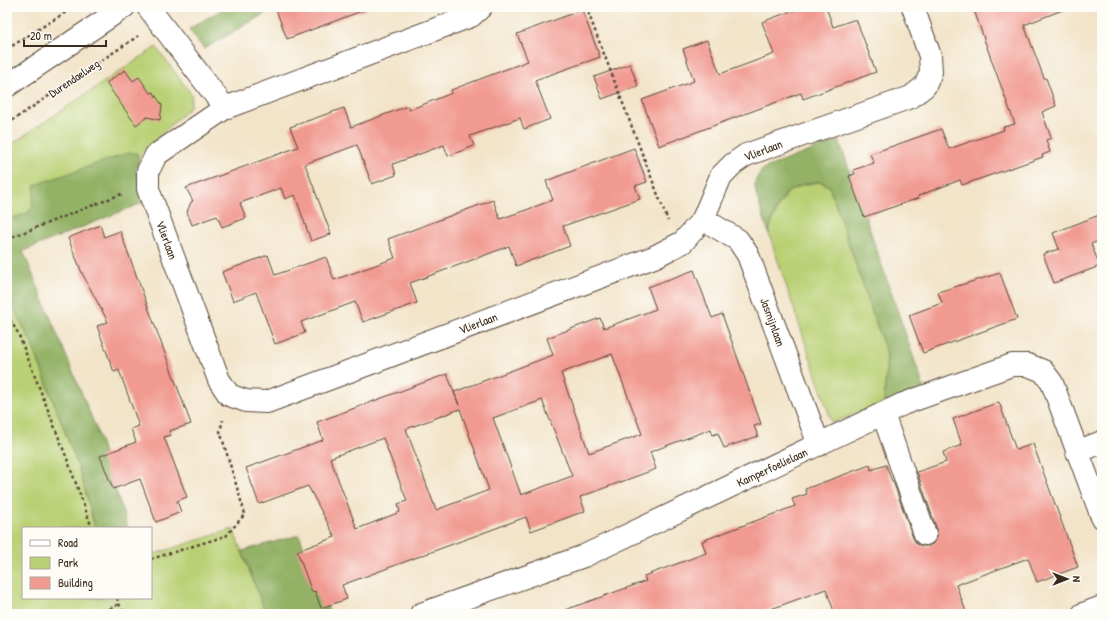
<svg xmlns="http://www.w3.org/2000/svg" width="1109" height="621" font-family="'Patrick Hand',sans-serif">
<rect width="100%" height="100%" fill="#fdfcf7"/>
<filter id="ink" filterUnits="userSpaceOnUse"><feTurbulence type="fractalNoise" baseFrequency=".025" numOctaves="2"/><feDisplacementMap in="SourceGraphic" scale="8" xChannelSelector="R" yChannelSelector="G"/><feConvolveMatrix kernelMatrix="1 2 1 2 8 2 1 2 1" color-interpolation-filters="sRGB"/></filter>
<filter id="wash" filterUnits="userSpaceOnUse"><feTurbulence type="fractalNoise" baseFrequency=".012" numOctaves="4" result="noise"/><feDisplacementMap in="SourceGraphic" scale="16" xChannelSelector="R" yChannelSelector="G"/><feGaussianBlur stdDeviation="0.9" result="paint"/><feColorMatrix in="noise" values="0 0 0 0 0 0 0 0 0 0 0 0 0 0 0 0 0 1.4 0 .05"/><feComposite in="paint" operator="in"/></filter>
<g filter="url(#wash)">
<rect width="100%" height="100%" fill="#f2e4c9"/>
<path fill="#bad074" stroke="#7a7d49" d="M 156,47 L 192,95 L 190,107 L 141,153 L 139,158 L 136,153 L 32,209 L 26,214 L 7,220 L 7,147 Z
M 820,182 L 829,186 L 887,355 L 884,403 L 832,423 L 769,234 L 771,223 L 779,206 L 788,192 L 802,185 Z
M 7,295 L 32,344 L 80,472 L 95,528 L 23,528 L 23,598 L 151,598 L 151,555 L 233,529 L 266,614 L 13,614 L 7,605 Z"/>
<path fill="#93b266" stroke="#676e42" d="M 226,7 L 276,7 L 204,49 L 189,29 Z
M 839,140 L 924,388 L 884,403 L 887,355 L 829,186 C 827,185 824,183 821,182 C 813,180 795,187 788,192 C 779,199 771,222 769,234 C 766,223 754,194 755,184 C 756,177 760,172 765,168 Z
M 128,153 L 136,153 L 139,158 L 136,172 L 147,201 L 23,251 L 96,428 L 128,528 L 95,528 L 80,472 L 32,344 L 7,295 L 7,220 L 26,214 L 32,209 L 35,185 Z
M 299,535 L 330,614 L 266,614 L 242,551 Z"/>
<g id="blocks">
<path fill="#f19a91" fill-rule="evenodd" d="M 275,7 L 367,7 L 367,9 L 287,39 Z
M 802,7 L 826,7 L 833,27 L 856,19 L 876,72 L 803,99 L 801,93 L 659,146 L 642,100 L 694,81 L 683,49 L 707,40 L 720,74 L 774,54 L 762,22 Z
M 973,7 L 1064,7 L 1065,9 L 1024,25 L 1044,78 L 1046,78 L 1056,106 L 1042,112 L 1051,138 L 1046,140 L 1050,152 L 1042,155 L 1043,157 L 962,185 L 960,180 L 918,196 L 919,198 L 864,217 L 849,176 L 855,174 L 853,170 L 874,163 L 870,154 L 941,129 L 949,149 L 1004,130 L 1003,127 L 1015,124 L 990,56 Z
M 582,10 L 600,57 L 535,80 L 550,119 L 524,129 L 520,118 L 470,136 L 474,146 L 448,156 L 444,145 L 393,164 L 396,175 L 372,184 L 357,145 L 305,164 L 331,234 L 311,241 L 295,195 L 285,199 L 281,188 L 240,203 L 246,218 L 222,227 L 217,216 L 192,225 L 187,212 L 191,202 L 193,201 L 186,188 L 298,147 L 290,127 L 344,108 L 351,127 L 408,106 L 409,110 L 452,93 L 451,90 L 528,61 L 517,34 Z
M 630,64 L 638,86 L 602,99 L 594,77 Z
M 125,70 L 133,81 L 139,77 L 150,93 L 153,92 L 162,105 L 160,120 L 147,117 L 136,125 L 106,83 Z
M 634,148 L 647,182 L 635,186 L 640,199 L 563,226 L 570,246 L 516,266 L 509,246 L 459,265 L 410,283 L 417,303 L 363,322 L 355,302 L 301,322 L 305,333 L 275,344 L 256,292 L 233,301 L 222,272 L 268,255 L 275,275 L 326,257 L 334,280 L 395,258 L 388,239 L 493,200 L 500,219 L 526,210 L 553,200 L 546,181 Z
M 1102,214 L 1102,240 L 1091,244 L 1100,266 L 1054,283 L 1043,254 L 1059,249 L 1053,233 Z
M 100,225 L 104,237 L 120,231 L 191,424 L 169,431 L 171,435 L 164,437 L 187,497 L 177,501 L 181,512 L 156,522 L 140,479 L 113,489 L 100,456 L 136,442 L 131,429 L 139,426 L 119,370 L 114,372 L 97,326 L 108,322 L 82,273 L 68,238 Z
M 694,270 L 712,318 L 722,314 L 761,424 L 754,426 L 758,436 L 724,448 L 718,433 L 713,435 L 711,429 L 650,452 L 656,469 L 580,497 L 585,511 L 531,531 L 526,517 L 342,585 L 347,599 L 321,608 L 315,591 L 312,592 L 297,551 L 335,537 L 308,486 L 259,504 L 246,468 L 323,440 L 317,422 L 447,374 L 459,405 L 454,392 L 553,355 L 547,338 L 600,318 L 604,328 L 656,309 L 648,287 ZM 612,354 L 642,434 L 589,453 L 561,373 ZM 542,400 L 572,476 L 521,495 L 493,418 ZM 460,409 L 489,490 L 436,510 L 406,429 ZM 383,438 L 407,501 L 398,504 L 400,512 L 357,529 L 330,458 Z
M 1000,273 L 1017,319 L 923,353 L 909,315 L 942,303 L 938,292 Z
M 999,402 L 1016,450 L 1033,444 L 1078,567 L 1037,582 L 1028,558 L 956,585 L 967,614 L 835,614 L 826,589 L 757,614 L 562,614 L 562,611 L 646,581 L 644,576 L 706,553 L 702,541 L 795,506 L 792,499 L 807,494 L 805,489 L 870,465 L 871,470 L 886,465 L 892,481 L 893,481 L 913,538 L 917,544 L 922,546 L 929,546 L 935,542 L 937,537 L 937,530 L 917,472 L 946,462 L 943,452 L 962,445 L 953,419 Z"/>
</g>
</g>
<g filter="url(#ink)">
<use href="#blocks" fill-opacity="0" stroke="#564638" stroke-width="1"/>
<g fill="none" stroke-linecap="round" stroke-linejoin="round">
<g stroke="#564638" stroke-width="24">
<path id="minor" d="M 148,7 L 225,108
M 481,7 L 471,16 L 225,108 L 156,155 L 148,171 L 148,189 L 219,380 L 229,395 L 246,401 L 267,402 L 654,257 L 683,242 L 703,219 L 721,176 L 733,164 L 746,155 L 911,97 L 925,86 L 931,72 L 930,56 L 913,7
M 7,86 L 124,7
M 703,219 L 738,240 L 748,255 L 819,445
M 883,414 L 925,534
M 1077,452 L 1102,442
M 421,614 L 584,556 L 903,404 L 1012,365 L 1028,365 L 1043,371 L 1052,383 L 1102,517
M 1083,614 L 1102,607"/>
</g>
<path stroke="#564638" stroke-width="2.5" stroke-dasharray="3 3" stroke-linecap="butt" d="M 586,7 L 668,221
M 1101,7 L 1102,10
M 7,49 L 63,14 L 72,7
M 7,124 L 138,36
M 7,239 L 124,193
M 7,315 L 18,333 L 69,464 L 92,528
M 151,559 L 226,536 L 245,514 L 220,431 L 223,420
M 117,598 L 123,614
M 99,614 L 119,604"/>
<use href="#minor" stroke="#fff" stroke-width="22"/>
</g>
</g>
<g text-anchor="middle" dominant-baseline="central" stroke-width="3" stroke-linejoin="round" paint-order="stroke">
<g font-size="12" fill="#3b2a1e" stroke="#fdfcf7">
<text transform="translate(74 78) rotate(-34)">Durendaelweg</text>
<text transform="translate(763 150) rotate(-21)">Vlierlaan</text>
<text transform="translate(167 240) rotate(70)">Vlierlaan</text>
<text transform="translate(773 322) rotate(70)">Jasmijnlaan</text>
<text transform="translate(478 323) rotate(-21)">Vlierlaan</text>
<text transform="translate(772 467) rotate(-25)">Kamperfoelielaan</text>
</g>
</g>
<rect width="1109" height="621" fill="none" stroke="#fdfcf7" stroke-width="24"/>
<rect x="22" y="527" width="130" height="72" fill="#fdfcf7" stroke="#afa8a0"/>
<rect x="30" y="540" width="20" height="6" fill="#ffffff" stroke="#afa8a0"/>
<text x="58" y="547" font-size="12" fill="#3b2a1e">Road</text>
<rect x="30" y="557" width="20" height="12" fill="#bad074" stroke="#afa8a0"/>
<text x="58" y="567" font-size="12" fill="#3b2a1e">Park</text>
<rect x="30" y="577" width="20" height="12" fill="#f19a91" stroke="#afa8a0"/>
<text x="58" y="587" font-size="12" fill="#3b2a1e">Building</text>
<g transform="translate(1067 579) rotate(90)" stroke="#fdfcf7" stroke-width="3" paint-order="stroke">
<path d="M0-3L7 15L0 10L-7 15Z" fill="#3b2a1e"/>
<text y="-6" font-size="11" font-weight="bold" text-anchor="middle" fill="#3b2a1e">N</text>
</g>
<path d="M24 40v6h82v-6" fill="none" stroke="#3b2a1e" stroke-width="2"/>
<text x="30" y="40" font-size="12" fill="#3b2a1e" stroke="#fdfcf7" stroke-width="3" paint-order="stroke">20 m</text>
</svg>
